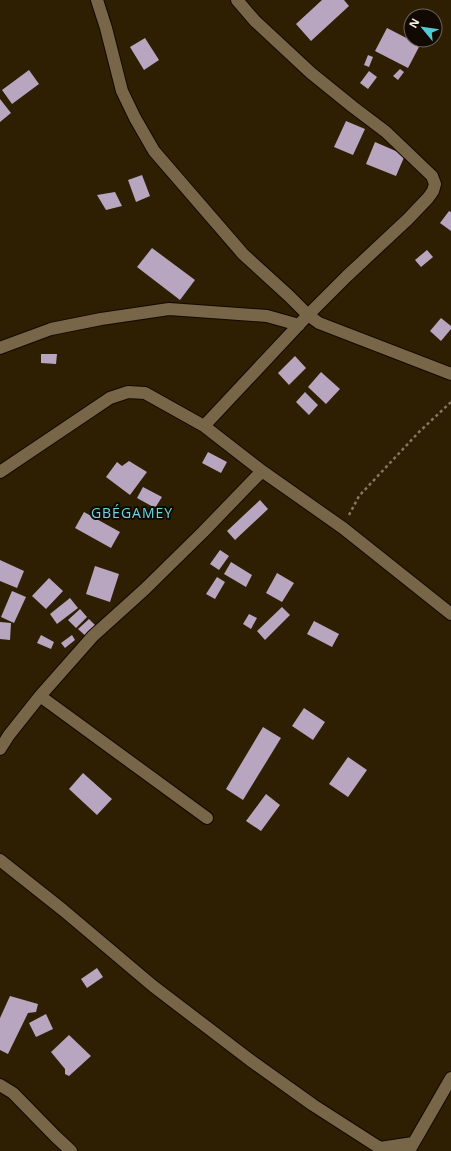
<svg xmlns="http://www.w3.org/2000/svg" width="451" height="1151" font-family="'Open Sans',sans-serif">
<rect width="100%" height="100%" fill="#2e1e02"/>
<path fill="#b8a6c0" d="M 322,0 L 344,0 L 349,6 L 311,41 L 296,24 Z
M 387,28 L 420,45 L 408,68 L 375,51 Z
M 145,38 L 159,60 L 144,70 L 130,47 Z
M 368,55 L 373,57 L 369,67 L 364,65 Z
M 400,69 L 404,72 L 398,80 L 393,76 Z
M 29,70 L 39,84 L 12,104 L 2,90 Z
M 369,71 L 377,77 L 368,89 L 360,83 Z
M 0,99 L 11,113 L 0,122 Z
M 346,121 L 365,129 L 353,155 L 334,147 Z
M 375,142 L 405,155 L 396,176 L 366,164 Z
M 142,175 L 150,196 L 136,202 L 128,180 Z
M 115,192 L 122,206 L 106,210 L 97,195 Z
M 449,211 L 451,212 L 451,231 L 440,223 Z
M 152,248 L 195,280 L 180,300 L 137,267 Z
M 427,250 L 433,257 L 421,267 L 415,260 Z
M 441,318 L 451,326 L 451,329 L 441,341 L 430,331 Z
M 41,354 L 57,354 L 56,364 L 41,363 Z
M 295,356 L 306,368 L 289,385 L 278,373 Z
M 321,372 L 340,389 L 326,404 L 308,387 Z
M 305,392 L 318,405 L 309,415 L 296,402 Z
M 208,452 L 227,462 L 221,473 L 202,463 Z
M 129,461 L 147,472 L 130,495 L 106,477 L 117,462 L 122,466 Z
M 143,487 L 162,497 L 155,508 L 137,498 Z
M 260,500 L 268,509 L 235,540 L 227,531 Z
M 84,512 L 120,532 L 111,548 L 75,528 Z
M 220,550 L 229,556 L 219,570 L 210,564 Z
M 0,560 L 24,571 L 17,588 L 0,581 Z
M 231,562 L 252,575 L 246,587 L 224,574 Z
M 95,566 L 119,574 L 110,602 L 86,594 Z
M 277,573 L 294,583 L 282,602 L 266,593 Z
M 217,577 L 225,582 L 215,599 L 206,594 Z
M 49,578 L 63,591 L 46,609 L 32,596 Z
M 12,591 L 26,597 L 14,623 L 1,617 Z
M 70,598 L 78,608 L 57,624 L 50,614 Z
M 282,607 L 290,615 L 265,640 L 257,631 Z
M 80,609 L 87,617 L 76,628 L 68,620 Z
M 249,614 L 257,618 L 251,629 L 243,624 Z
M 89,619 L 99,629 L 89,639 L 78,629 Z
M 314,621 L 339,634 L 332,647 L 307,634 Z
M 0,622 L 11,623 L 10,640 L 0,639 Z
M 41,635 L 54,642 L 51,649 L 37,643 Z
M 72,635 L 75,640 L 65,648 L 61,643 Z
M 304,708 L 325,722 L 313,740 L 292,726 Z
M 263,727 L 281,738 L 243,800 L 226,789 Z
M 348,757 L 367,770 L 348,797 L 329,784 Z
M 83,773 L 112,799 L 97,815 L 69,789 Z
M 266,794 L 280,805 L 261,831 L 246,821 Z
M 97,968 L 103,977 L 87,988 L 81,979 Z
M 10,996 L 38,1004 L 36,1012 L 28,1013 L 8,1054 L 0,1050 L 0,1018 Z
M 46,1014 L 53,1029 L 36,1037 L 29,1023 Z
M 69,1035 L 91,1056 L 69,1076 L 65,1074 L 65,1069 L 51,1052 Z"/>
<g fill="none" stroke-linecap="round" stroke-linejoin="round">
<g stroke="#140800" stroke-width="14">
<path id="minor" d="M 97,0 L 106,28 L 122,91 L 135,118 L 154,151 L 243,254 L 289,296 L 308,315 L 319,323 L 451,374
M 0,348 L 51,329 L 101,319 L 169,309 L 267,316 L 299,325
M 204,426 L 308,315 L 347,276 L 408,219 L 428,198 L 433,191 L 435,184 L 432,176 L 386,132 L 353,107 L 311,73 L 255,21 L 237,0
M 0,472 L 110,398 L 128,392 L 145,393 L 204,426 L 262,471 L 343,528 L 451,614
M 40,696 L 207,818
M 0,749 L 9,735 L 40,696 L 93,636 L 145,589 L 203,532 L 262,471
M 0,860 L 63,910 L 153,986 L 250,1060 L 313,1105 L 380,1148 L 381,1151
M 0,1085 L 13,1093 L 55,1136 L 71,1151
M 380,1148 L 413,1143
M 409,1151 L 451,1078"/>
</g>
<path stroke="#857760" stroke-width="2.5" stroke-dasharray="3 3" stroke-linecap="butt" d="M 349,515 L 359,496 L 419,432 L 451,402"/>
<use href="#minor" stroke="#786648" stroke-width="12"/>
</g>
<g text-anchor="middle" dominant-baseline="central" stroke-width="4" stroke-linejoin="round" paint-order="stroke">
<g font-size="14" letter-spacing="1" fill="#6cd7e4" stroke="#110a02">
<text x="132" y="512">GBÉGAMEY</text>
</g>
</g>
<g transform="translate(423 28) rotate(299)"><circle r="19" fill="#110a02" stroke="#6e655a"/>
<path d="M0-3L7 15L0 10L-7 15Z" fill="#52cbd9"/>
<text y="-6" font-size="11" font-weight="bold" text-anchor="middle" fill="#f9eedd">N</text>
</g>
</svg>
